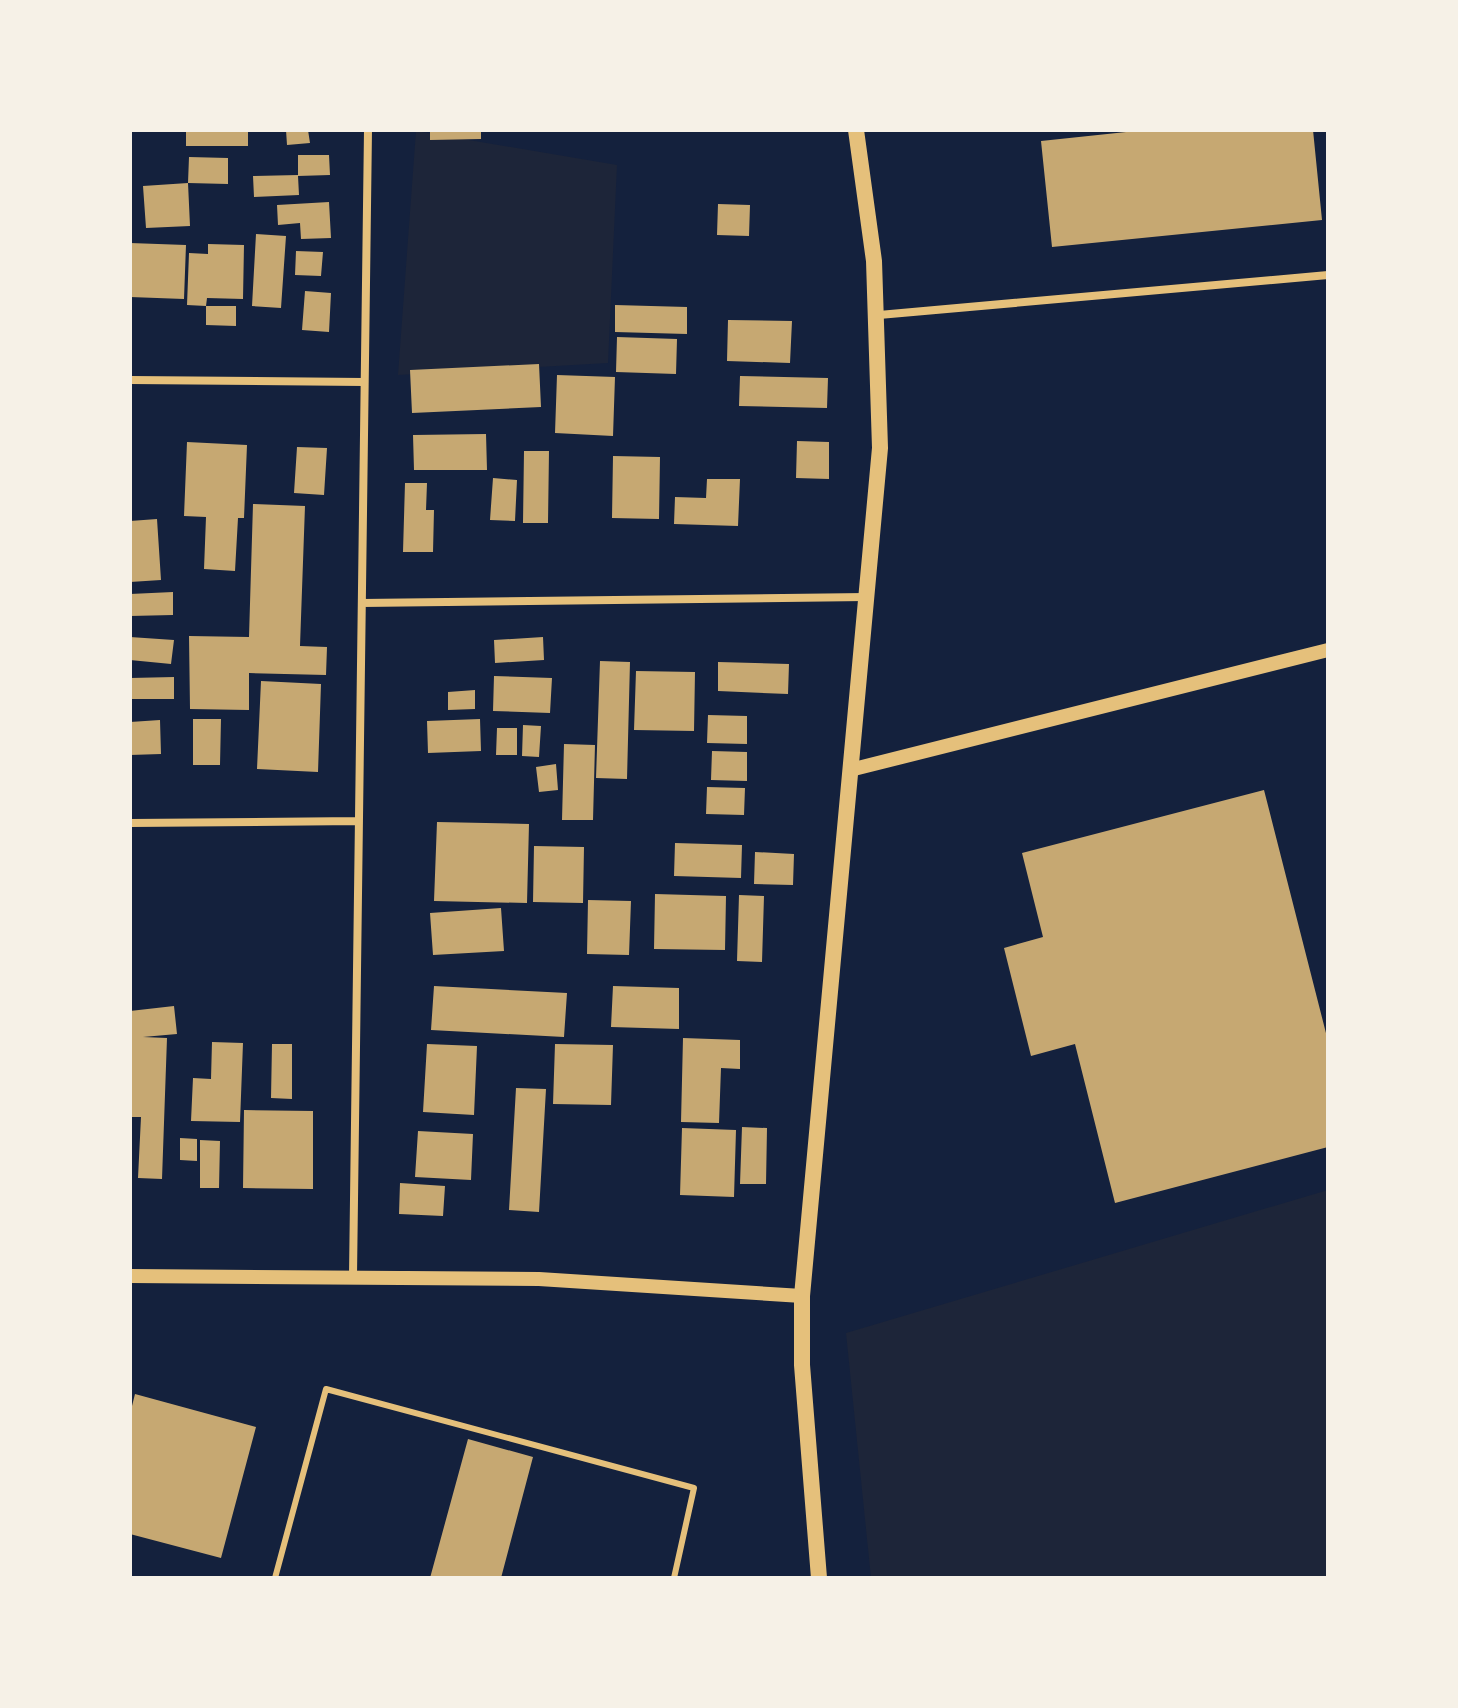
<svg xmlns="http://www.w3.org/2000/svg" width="1458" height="1708" font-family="Inter,sans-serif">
<rect width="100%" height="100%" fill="#14213d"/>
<path fill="#1d2539" d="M 416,131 L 617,165 L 608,363 L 398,375 Z
M 1328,1190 L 1328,1578 L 871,1578 L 846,1333 Z"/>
<path fill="#c6a872" d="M 186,130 L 248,130 L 248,146 L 186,146 Z
M 286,130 L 308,130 L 310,143 L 287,145 Z
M 430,130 L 481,130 L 481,139 L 430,140 Z
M 1145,130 L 1313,130 L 1322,220 L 1052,247 L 1041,141 Z
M 298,155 L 329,155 L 330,175 L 298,176 L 299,195 L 254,197 L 253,176 L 298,175 Z
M 189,157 L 228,158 L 228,184 L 188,183 Z
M 188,183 L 190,226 L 146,228 L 143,186 Z
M 329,202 L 331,238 L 301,239 L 300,223 L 278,225 L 277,205 Z
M 718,204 L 750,205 L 749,236 L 717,235 Z
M 256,234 L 286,236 L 281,308 L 252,306 Z
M 130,243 L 186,245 L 184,299 L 130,297 Z
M 208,244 L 244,245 L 243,299 L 207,298 L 206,306 L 187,305 L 189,253 L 208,254 Z
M 296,251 L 323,252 L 321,276 L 295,275 Z
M 305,291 L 331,293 L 329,332 L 302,330 Z
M 615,305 L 687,307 L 687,334 L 615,332 Z
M 206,306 L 236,306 L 236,326 L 206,325 Z
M 728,320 L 792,321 L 790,363 L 727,361 Z
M 617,337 L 677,339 L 676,374 L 616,372 Z
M 539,364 L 541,407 L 412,413 L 410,370 Z
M 557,375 L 615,377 L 613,436 L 555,433 Z
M 740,376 L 828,378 L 827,408 L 739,406 Z
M 486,434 L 487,470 L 414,470 L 413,435 Z
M 797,441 L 829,442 L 829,479 L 796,478 Z
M 187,442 L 247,445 L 244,518 L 238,518 L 235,571 L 204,569 L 206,517 L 184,516 Z
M 297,447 L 327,448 L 324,495 L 294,493 Z
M 524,451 L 549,451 L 548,523 L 523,523 Z
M 613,456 L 660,457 L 659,519 L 612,518 Z
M 493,478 L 517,480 L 515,521 L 490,520 Z
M 707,479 L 740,479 L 738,526 L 674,524 L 675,497 L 706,498 Z
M 405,483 L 427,483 L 426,510 L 434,510 L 433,552 L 403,552 Z
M 253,504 L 305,506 L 300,646 L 327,647 L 326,675 L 249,673 L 249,710 L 190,709 L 189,636 L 249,637 Z
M 157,519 L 161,580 L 130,582 L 130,521 Z
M 173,592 L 173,615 L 130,616 L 130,594 Z
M 130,637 L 174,640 L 171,664 L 130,660 Z
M 543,637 L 544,660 L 495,663 L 494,640 Z
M 600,661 L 630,662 L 627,779 L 596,778 Z
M 718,662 L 789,664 L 788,694 L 718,691 Z
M 636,671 L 695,672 L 694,731 L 634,730 Z
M 494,676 L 552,678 L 550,713 L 493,711 Z
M 174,677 L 174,699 L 130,699 L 130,678 Z
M 261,681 L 321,684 L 318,772 L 257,769 Z
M 475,690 L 475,709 L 448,710 L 448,692 Z
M 708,715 L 747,716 L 747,744 L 707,743 Z
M 193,719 L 221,719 L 220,765 L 193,765 Z
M 480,719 L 481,751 L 428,753 L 427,721 Z
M 160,720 L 161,754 L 130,755 L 130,722 Z
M 523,725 L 541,726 L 539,757 L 522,756 Z
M 497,728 L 517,728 L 517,755 L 496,755 Z
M 564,744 L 595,745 L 593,820 L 562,820 Z
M 712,751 L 747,752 L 747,781 L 711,780 Z
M 556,764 L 558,790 L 539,792 L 536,767 Z
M 707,787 L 745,788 L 744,815 L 706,814 Z
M 1264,790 L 1328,1041 L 1328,1147 L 1115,1203 L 1075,1044 L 1031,1056 L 1004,948 L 1043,937 L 1022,853 Z
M 437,822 L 529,824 L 527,903 L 434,901 Z
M 675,843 L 742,845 L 741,878 L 674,876 Z
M 534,846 L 584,847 L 583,903 L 533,902 Z
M 755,852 L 794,854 L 793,885 L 754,884 Z
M 655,894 L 726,896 L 725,950 L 654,949 Z
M 739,895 L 764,896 L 762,962 L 737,961 Z
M 588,900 L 631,901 L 629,955 L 587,954 Z
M 501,908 L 504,951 L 433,955 L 430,913 Z
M 434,986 L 567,993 L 564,1037 L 431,1030 Z
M 613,986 L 679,988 L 679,1029 L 611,1027 Z
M 174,1006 L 177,1034 L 143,1037 L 167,1038 L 162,1179 L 138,1178 L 141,1117 L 130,1117 L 130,1011 Z
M 683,1038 L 740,1040 L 740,1069 L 721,1068 L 719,1123 L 681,1122 Z
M 212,1042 L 243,1043 L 240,1122 L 191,1121 L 193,1078 L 211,1079 Z
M 272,1044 L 292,1044 L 292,1099 L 271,1098 Z
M 427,1044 L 477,1046 L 474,1115 L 423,1112 Z
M 555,1044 L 613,1045 L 611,1105 L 553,1104 Z
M 516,1088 L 546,1089 L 539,1212 L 509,1210 Z
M 244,1110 L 313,1111 L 313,1189 L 243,1188 Z
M 742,1127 L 767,1128 L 766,1184 L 740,1184 Z
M 682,1128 L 736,1130 L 734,1197 L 680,1195 Z
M 418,1131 L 473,1134 L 471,1180 L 415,1177 Z
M 180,1138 L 197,1139 L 197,1161 L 180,1160 Z
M 200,1140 L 220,1141 L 219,1188 L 200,1188 Z
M 400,1183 L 445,1186 L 443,1216 L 399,1214 Z
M 135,1394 L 256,1427 L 221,1558 L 130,1534 L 130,1414 Z
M 468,1439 L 533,1457 L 501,1578 L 430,1578 Z"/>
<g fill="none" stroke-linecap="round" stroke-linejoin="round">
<path stroke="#e5c07b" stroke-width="6" d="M 275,1578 L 326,1389 L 694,1488 L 674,1578"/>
<path stroke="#e5c07b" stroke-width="8" d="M 879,315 L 1328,275
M 130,380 L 364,382
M 362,603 L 866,597
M 130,823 L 359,821
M 353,1276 L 368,130"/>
<path stroke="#e5c07b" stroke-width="14" d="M 850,770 L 1328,650
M 130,1276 L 539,1279 L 802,1296"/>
<path stroke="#e5c07b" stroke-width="16" d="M 819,1578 L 802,1365 L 802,1296 L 880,448 L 874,261 L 856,130"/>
</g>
<rect width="1458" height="1708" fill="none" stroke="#f6f1e7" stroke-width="264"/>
</svg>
